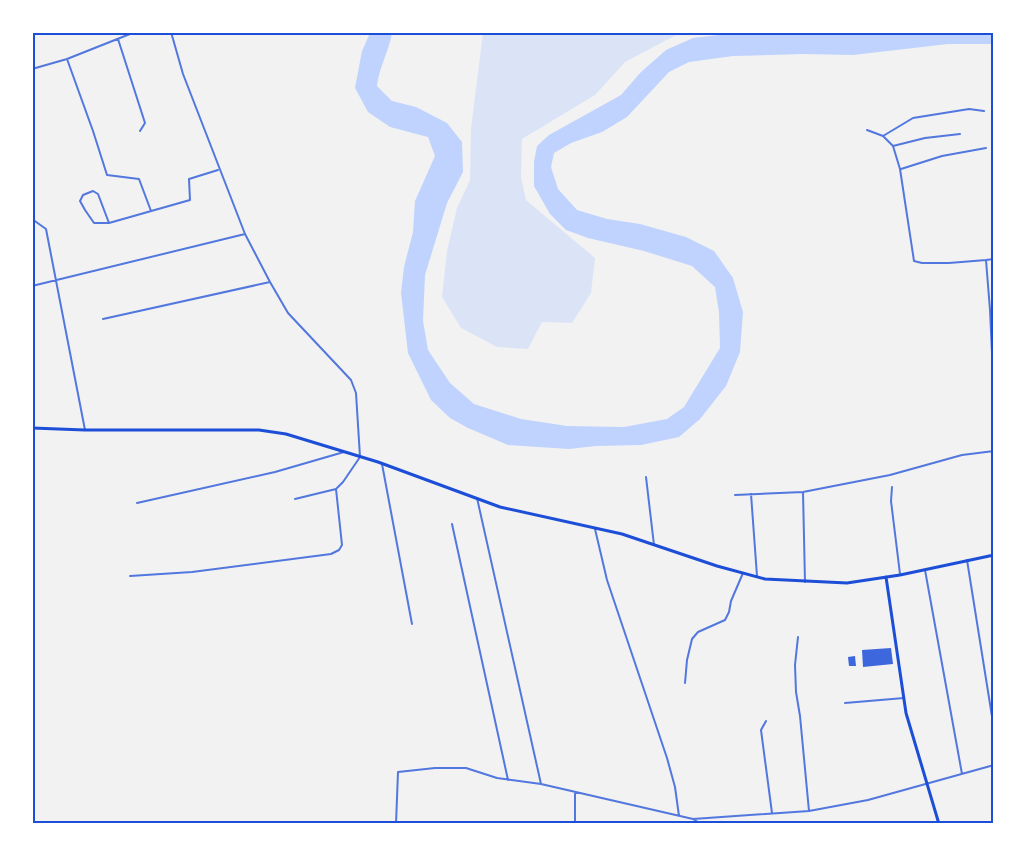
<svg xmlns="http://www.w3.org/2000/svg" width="1026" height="856" font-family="'Fira Sans',sans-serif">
<rect width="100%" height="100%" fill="#f2f2f2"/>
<path fill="#dbe4f7" d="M 483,33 L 680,33 L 625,62 L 595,95 L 522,139 L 521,177 L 526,200 L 595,258 L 591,293 L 572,323 L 542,322 L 528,349 L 497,347 L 461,328 L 442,297 L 447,251 L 457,208 L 470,180 L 471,128 Z"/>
<path fill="#bfd3fe" d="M 735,33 L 834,34 L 845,32 L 993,32 L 994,44 L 948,44 L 853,55 L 804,54 L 733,56 L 689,62 L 669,72 L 627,117 L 602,132 L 571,143 L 554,153 L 551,167 L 558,189 L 577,210 L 607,219 L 640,224 L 686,237 L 714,251 L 733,278 L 743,312 L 740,352 L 726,386 L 700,419 L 679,437 L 641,445 L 596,446 L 569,449 L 508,445 L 468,428 L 450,418 L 431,400 L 408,353 L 401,293 L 404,267 L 413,232 L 415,201 L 435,156 L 428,137 L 390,127 L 368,112 L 355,88 L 362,51 L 370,33 L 392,33 C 389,51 379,67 377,86 L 392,101 L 416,107 L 447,123 L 462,142 L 463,172 L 447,203 L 425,275 L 423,321 L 428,350 L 450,383 L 474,404 L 521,419 L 567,426 L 624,427 L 667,419 L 684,407 L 720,348 L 719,312 L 715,287 L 692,266 L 644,251 L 588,238 L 566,230 L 550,214 L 534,186 L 534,162 L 537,146 L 549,135 L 621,95 L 641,72 L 666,50 L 693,38 Z"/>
<path fill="#3d67dc" d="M 891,648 L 893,664 L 863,667 L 862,650 Z
M 855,656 L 856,666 L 849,666 L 848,657 Z"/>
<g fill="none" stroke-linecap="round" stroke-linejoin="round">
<path stroke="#5277de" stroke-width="2" d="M 171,32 L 183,74 L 245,234 L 270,282 L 288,313 L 351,380 L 356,393 L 360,457 L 343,482 L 336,489 L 295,499
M 118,39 L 145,123 L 140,131
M 67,59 L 93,131 L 107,175 L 139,179 L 151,211
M 32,69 L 67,59 L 135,32
M 867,130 L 883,136 L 893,146 L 900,169 L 914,261 L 922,263 L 949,263 L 986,260 L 990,310 L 994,396
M 883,136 L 913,118 L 969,109 L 984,111
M 893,146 L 925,138 L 960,134
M 901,169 L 942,156 L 986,148
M 32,219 L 46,229 L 85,430
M 109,223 L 98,194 L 93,191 L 83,195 L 80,201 L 85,210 L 94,223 L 109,223 L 190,200 L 189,179 L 218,170
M 986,260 L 994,259
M 32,286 L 245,234
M 103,319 L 270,282
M 382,464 L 412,624
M 646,477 L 654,545
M 892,487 L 891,501 L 900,574
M 803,492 L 805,582
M 751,494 L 757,576
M 735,495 L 803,492 L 890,475 L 962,455 L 994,451
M 477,498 L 541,784 L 693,819 L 809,811 L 868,800 L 994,765
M 137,503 L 275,472 L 344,452
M 452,524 L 508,780
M 595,529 L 607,580 L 667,758 L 675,787 L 679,816
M 967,560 L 994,729
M 925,570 L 962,774
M 130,576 L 192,572 L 331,554 L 339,550 L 342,545 L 336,489
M 798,637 L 795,665 L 796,692 L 800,716 L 809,811
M 685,683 L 687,660 L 692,639 L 698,632 L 725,620 L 729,612 L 731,601 L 743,573
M 845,703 L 904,698
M 766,721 L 761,730 L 772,813
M 575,792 L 575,824
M 693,819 L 701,824
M 396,824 L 398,772 L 435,768 L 466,768 L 497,778 L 541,784"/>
<path stroke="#1d4ed8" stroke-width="3" d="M 32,428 L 85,430 L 259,430 L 286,434 L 378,462 L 500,507 L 622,534 L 717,566 L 765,579 L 847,583 L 900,575 L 994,555
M 886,577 L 906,713 L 939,824"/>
</g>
<rect width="1026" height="856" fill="none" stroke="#ffffff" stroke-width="68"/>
<rect x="34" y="34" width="958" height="788" fill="none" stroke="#1d4ed8" stroke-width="2"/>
</svg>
